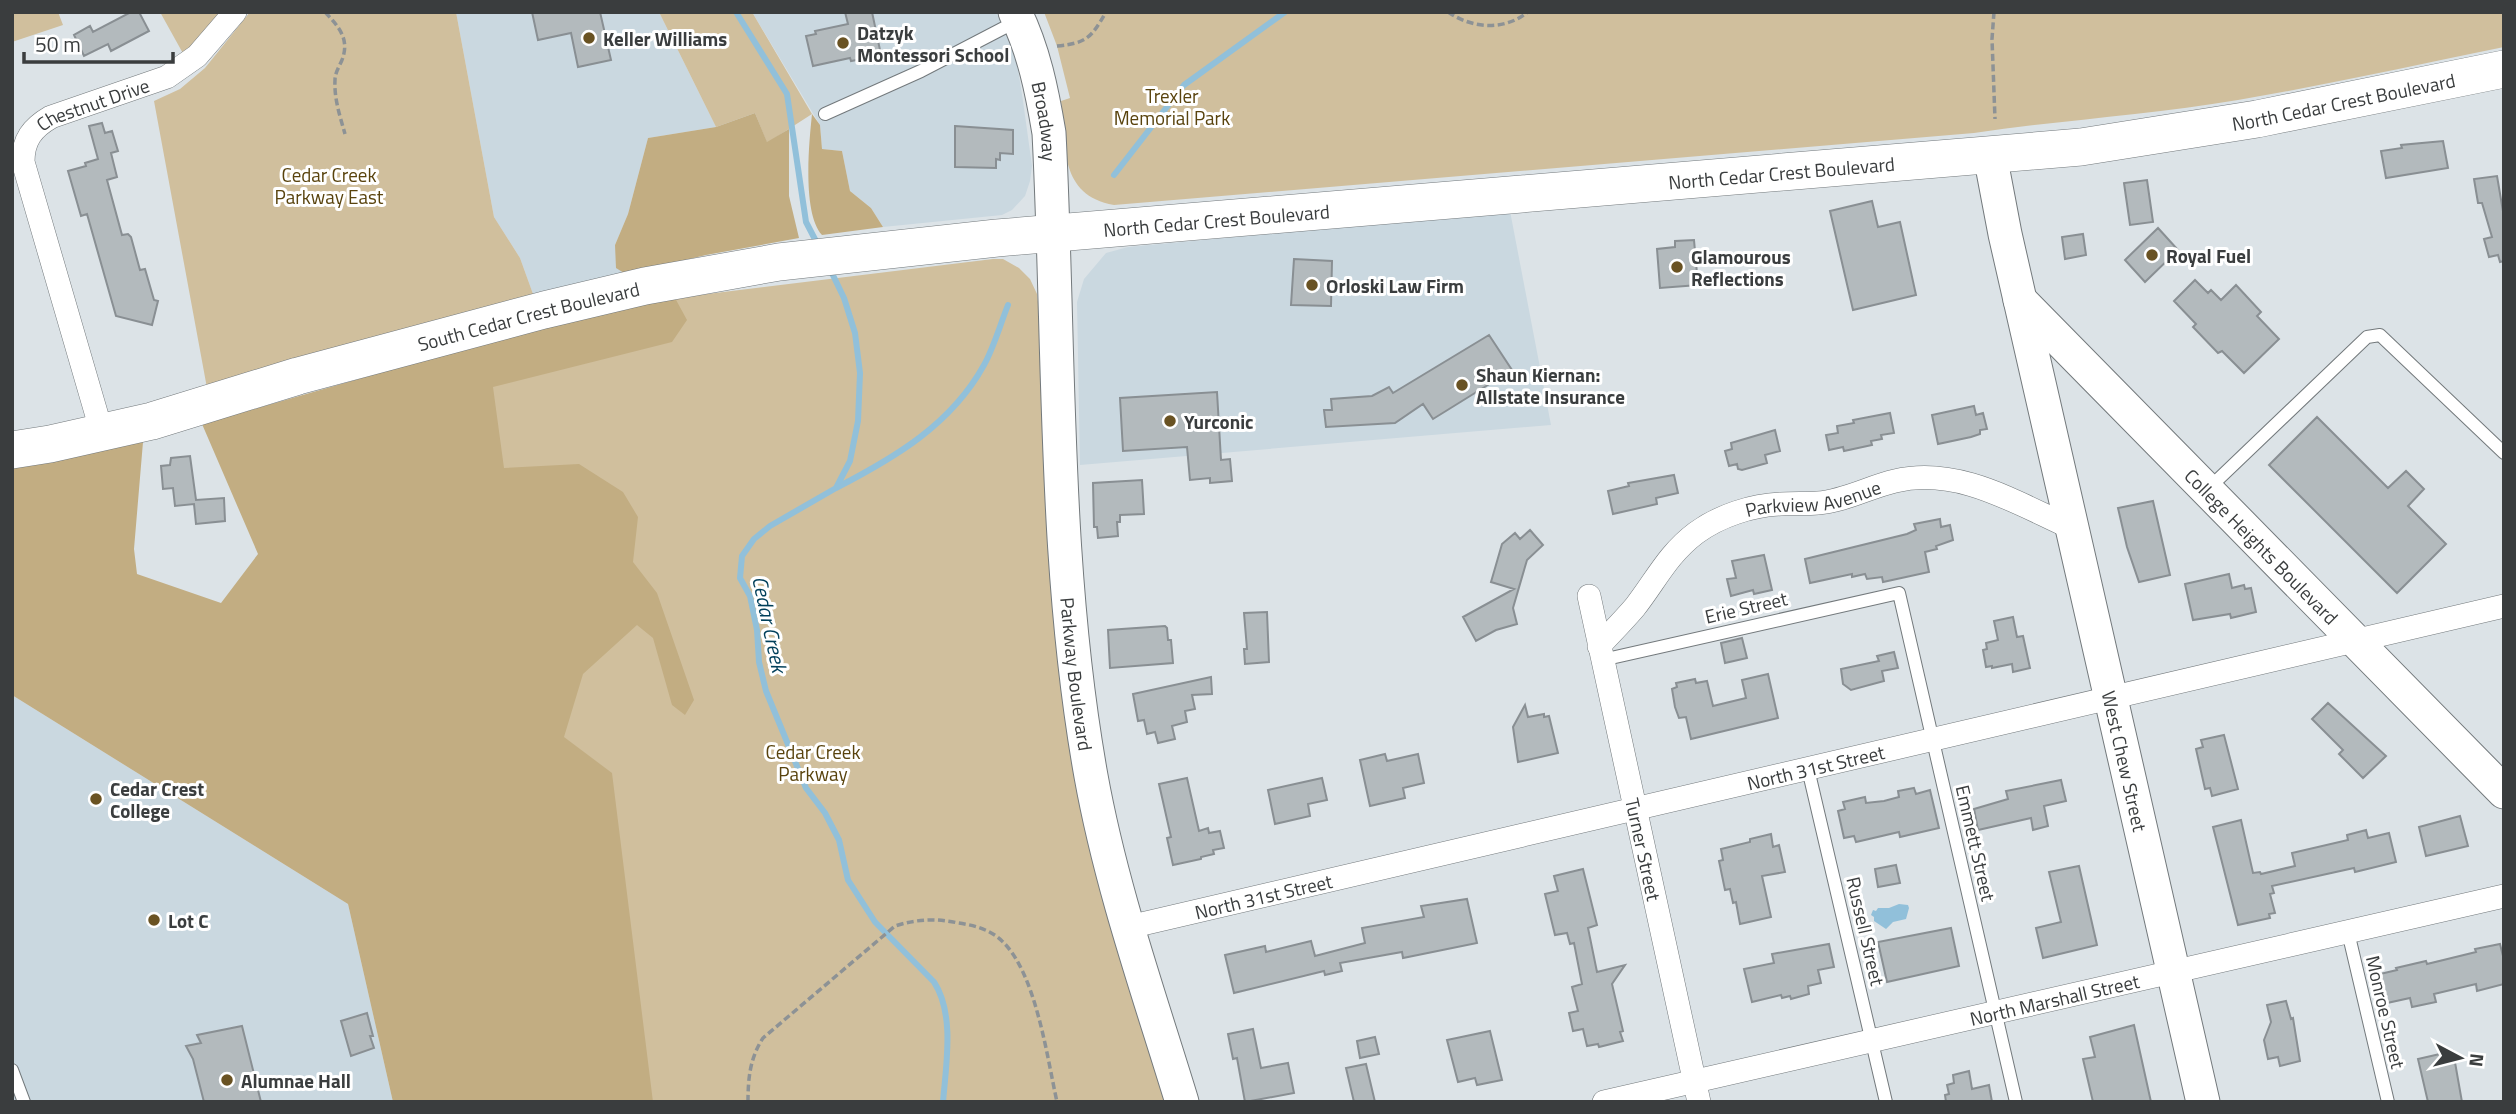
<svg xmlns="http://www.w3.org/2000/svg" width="2516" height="1114" font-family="'Titillium Web',sans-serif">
<rect width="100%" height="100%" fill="#dce3e7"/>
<path fill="#cad8e0" d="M 456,12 L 659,12 L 716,127 L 648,138 L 628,214 L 615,245 L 624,273 L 533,294 L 520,258 L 494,217 Z
M 752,12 L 996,12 L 1016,57 L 1023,101 L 1032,166 L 1030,181 L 1025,196 L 1012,210 L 1002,215 L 883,227 L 871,208 L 850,191 L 842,151 L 822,149 L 820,125 Z
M 1510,211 L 1551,425 L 1080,465 L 1077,302 L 1084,279 L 1106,253 L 1128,247 Z
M 12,695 L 348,904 L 393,1102 L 12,1102 Z"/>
<path fill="#d0bf9d" d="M 12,12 L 58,12 L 63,25 L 12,42 Z
M 160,12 L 223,12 L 185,57 Z
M 250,12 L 456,12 L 494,217 L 520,258 L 533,294 L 207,388 L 154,101 L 180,89 L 205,68 Z
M 659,12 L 752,12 L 812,114 L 767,143 L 755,113 L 716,127 Z
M 1044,12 L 2504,12 L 2504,47 C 2415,65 2327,85 2238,100 C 2150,115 2061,120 1974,133 L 1114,205 C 1059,195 1066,147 1061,101 L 1070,98 L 1057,46 Z
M 993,259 L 1003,259 L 1019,268 L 1030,279 L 1037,294 L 1041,326 L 1050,485 L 1166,1102 L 637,1102 L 471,388 L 675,298 Z"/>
<path fill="#c2ad82" d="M 755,113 L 767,142 L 789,129 L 789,196 L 799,238 L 706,255 L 648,269 L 624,273 L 616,268 L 615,245 L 628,214 L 648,138 L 716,127 Z
M 812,114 L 820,125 L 822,149 L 842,151 L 850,191 L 871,208 L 883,227 L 822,235 C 802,213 809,143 812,114 Z
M 675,298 L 687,320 L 672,342 L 493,387 L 504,468 L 579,464 L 623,492 L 638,517 L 633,562 L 657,593 L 694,700 L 685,715 L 672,705 L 653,638 L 637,625 L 583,674 L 564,737 L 612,773 L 653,1102 L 393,1102 L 348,904 L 12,695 L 12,467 L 143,442 L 134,549 L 137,574 L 221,603 L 258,554 L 202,424 L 567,319 Z"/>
<path fill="#91c0da" d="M 1899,904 L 1908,905 L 1909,908 L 1906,919 L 1893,922 L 1886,929 L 1874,921 L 1874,917 L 1871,915 L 1873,910 L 1876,911 L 1878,908 L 1889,908 Z"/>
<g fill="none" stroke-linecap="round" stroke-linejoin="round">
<path stroke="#91c0da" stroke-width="6" d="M 736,12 L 787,94 L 806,222 L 819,247
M 1114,175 L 1184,85 L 1285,12
M 830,269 L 844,298 L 855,333 L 860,373 L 858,421 L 850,461 L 836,488 L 770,526 L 754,539 L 742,556 L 740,578 L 750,596 L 757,630 L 759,662 L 766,691 L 806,788 L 825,813 L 839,840 L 848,880 L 875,922 L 934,982 C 955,1014 946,1065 943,1102
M 836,488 C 894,458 951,425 984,365 C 994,347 1000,325 1008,305"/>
</g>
<path fill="#b3babd" stroke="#898f93" stroke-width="2" d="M 131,12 L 139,12 L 149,31 L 111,51 L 108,44 L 84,56 L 74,35 L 90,26 L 93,32 Z
M 532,12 L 600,12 L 611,60 L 578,67 L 571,33 L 538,40 Z
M 845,12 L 872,12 L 880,50 L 871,52 L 873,57 L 851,61 L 850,58 L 813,66 L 806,36 L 816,34 L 815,31 L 848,24 Z
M 102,123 L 105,133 L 112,131 L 118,151 L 111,153 L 117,177 L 107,180 L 122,235 L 128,234 L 131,237 L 140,270 L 145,269 L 154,300 L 158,301 L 152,325 L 116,316 L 87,214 L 81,216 L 68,171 L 86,166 L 85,163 L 98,159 L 89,126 Z
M 955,126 L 1013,130 L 1013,154 L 1000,153 L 1000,160 L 996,159 L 996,168 L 955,167 Z
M 2443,141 L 2448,168 L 2386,178 L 2381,151 L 2402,148 L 2401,145 Z
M 2497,176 L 2504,217 L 2504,261 L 2500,262 L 2498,255 L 2489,257 L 2484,239 L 2492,237 L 2482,203 L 2478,203 L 2474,179 Z
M 2147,180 L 2153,222 L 2130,225 L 2124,183 Z
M 1872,201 L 1878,227 L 1900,222 L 1916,295 L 1853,310 L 1830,211 Z
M 2158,228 L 2178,250 L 2145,282 L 2125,260 Z
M 2083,234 L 2086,255 L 2065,259 L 2062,237 Z
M 1694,240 L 1698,285 L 1660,288 L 1657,249 L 1675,247 L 1675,241 Z
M 1294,259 L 1332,261 L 1331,306 L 1291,305 Z
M 2195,280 L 2208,293 L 2211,290 L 2221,300 L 2236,285 L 2261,312 L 2257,316 L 2279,339 L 2244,373 L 2222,351 L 2218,353 L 2193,327 L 2196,324 L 2174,301 Z
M 1489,335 L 1512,370 L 1433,419 L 1423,404 L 1395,423 L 1326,427 L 1324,410 L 1332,410 L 1331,399 L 1372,396 L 1389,387 L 1393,393 Z
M 1217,392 L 1221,460 L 1230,459 L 1232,481 L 1210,483 L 1210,478 L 1190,480 L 1187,447 L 1123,451 L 1120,398 Z
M 1974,406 L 1976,415 L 1983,413 L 1987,429 L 1980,430 L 1980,434 L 1971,437 L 1938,444 L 1932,415 Z
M 1890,413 L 1894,433 L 1881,435 L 1882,439 L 1871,441 L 1872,445 L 1844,451 L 1843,447 L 1829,450 L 1826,435 L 1838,433 L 1837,426 L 1854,423 L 1853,420 Z
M 2317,417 L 2388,488 L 2406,471 L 2424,489 L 2408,506 L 2446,544 L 2397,593 L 2269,465 Z
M 1775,430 L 1780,451 L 1765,455 L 1767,463 L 1742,470 L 1738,469 L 1737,464 L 1729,466 L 1725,451 L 1732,449 L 1731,443 Z
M 190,456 L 196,500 L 224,498 L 225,521 L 196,524 L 194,504 L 175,506 L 173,488 L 163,489 L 161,466 L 170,465 L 171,458 Z
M 1674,475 L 1678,493 L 1656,498 L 1657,504 L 1613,514 L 1608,491 L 1629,486 L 1628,483 Z
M 1142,480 L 1144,514 L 1120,515 L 1120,522 L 1117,522 L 1118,536 L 1098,538 L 1097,527 L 1094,527 L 1093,483 Z
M 2153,501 L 2170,575 L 2139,582 L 2127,547 L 2118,508 Z
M 1940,519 L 1941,527 L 1950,525 L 1953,540 L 1936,546 L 1937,549 L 1925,552 L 1929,572 L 1883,582 L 1882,577 L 1867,579 L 1865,574 L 1852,577 L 1852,574 L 1810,583 L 1805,559 L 1907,534 L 1916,530 L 1914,524 Z
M 1530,530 L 1543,545 L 1527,560 L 1513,608 L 1517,624 L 1496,630 L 1476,641 L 1463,617 L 1514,589 L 1491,582 L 1502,544 L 1515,533 L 1520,539 Z
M 1764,555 L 1772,590 L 1754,594 L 1753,590 L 1731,596 L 1727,579 L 1736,578 L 1732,561 Z
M 2229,574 L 2232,588 L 2244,585 L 2245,589 L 2251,588 L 2256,612 L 2231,618 L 2230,614 L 2193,620 L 2185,584 Z
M 1267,612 L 1269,662 L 1245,664 L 1244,649 L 1247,649 L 1244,613 Z
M 2013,617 L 2017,637 L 2023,636 L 2030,668 L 2013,672 L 2012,664 L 1992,668 L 1992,666 L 1986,667 L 1983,650 L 1987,649 L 1986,643 L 1998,640 L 1994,621 Z
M 1165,626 L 1167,628 L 1168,640 L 1171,640 L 1173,663 L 1110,668 L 1108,630 Z
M 1742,638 L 1747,658 L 1725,663 L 1721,643 Z
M 1894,652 L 1898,668 L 1882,671 L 1884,681 L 1851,690 L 1843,684 L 1841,669 L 1879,661 L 1877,656 Z
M 1768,674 L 1778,718 L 1691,739 L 1686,717 L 1679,718 L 1675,707 L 1672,689 L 1677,687 L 1676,683 L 1695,679 L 1696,683 L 1707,681 L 1713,706 L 1746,698 L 1742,680 Z
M 1211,677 L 1212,694 L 1192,695 L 1195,709 L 1185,711 L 1187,722 L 1172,726 L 1175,739 L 1158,743 L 1155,732 L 1147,734 L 1144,720 L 1138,721 L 1133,694 Z
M 2328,703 L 2386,756 L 2363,778 L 2339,754 L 2343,750 L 2312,719 Z
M 1525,705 L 1528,717 L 1544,714 L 1544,717 L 1549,716 L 1558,753 L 1518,762 L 1513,727 Z
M 2224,735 L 2238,789 L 2212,796 L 2210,788 L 2205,789 L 2196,749 L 2203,747 L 2201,740 Z
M 1385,754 L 1387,761 L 1418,754 L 1424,783 L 1403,788 L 1405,798 L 1370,806 L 1360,760 Z
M 1187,778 L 1199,831 L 1208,828 L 1209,833 L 1220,831 L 1224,848 L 1213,850 L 1214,854 L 1201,857 L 1201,859 L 1173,865 L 1167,838 L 1171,837 L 1159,784 Z
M 1322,778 L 1327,800 L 1308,804 L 1310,816 L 1275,824 L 1268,790 Z
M 2061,780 L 2066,801 L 2044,806 L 2048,826 L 2033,830 L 2031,818 L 1978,830 L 1974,809 L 2008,799 L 2006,791 Z
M 1914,788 L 1916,794 L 1930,790 L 1939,828 L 1900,837 L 1899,832 L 1856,842 L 1854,836 L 1844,838 L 1838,811 L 1845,809 L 1843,802 L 1865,797 L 1866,803 L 1884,801 L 1899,797 L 1898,791 Z
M 2460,816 L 2468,846 L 2426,856 L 2419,827 Z
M 2241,820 L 2253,873 L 2260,872 L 2261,874 L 2295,866 L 2292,853 L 2348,840 L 2347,835 L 2366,830 L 2368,838 L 2389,833 L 2396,862 L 2355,872 L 2354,868 L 2272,886 L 2274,893 L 2270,894 L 2275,913 L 2269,914 L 2270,918 L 2238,925 L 2213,827 Z
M 1771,834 L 1773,847 L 1779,845 L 1785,872 L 1762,876 L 1771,917 L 1740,924 L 1736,902 L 1733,903 L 1730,889 L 1725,890 L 1719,861 L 1723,860 L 1721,849 L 1750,842 L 1750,839 Z
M 1896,865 L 1900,883 L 1878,887 L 1875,869 Z
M 2079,866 L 2097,945 L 2043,958 L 2036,928 L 2061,922 L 2049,872 Z
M 1583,869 L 1597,925 L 1588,928 L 1597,972 L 1625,965 L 1612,984 L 1623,1031 L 1620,1032 L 1623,1041 L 1599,1047 L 1598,1044 L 1587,1046 L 1583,1029 L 1573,1031 L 1569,1013 L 1578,1011 L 1572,987 L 1582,984 L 1574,943 L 1570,944 L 1567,933 L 1555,935 L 1545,894 L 1558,891 L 1554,876 Z
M 1467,899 L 1477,943 L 1403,958 L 1402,952 L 1340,963 L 1342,971 L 1325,975 L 1324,971 L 1234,993 L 1225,955 L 1265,946 L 1266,952 L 1311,941 L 1315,956 L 1365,943 L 1362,928 L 1424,917 L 1421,906 Z
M 1951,928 L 1959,966 L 1887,982 L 1878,942 Z
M 1829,944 L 1834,967 L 1818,970 L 1821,983 L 1808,986 L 1809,994 L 1791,999 L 1790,996 L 1782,998 L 1781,995 L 1752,1002 L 1744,969 L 1774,963 L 1772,954 Z
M 2500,944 L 2504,960 L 2504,984 L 2477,991 L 2476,984 L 2434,994 L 2436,1002 L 2412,1007 L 2410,998 L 2387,1003 L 2380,974 L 2397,970 L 2396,968 L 2426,961 L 2427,964 L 2476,952 L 2475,949 Z
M 2286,1001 L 2291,1019 L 2293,1018 L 2300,1061 L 2280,1066 L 2278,1057 L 2268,1059 L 2264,1040 L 2271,1022 L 2267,1005 Z
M 367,1013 L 373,1036 L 370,1036 L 374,1048 L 351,1056 L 341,1021 Z
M 2134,1025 L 2151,1102 L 2093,1102 L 2083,1059 L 2095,1057 L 2090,1037 Z
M 242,1026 L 261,1102 L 204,1102 L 193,1059 L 186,1046 L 201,1043 L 197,1035 Z
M 1253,1029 L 1261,1068 L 1288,1063 L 1294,1093 L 1245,1102 L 1237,1058 L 1233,1059 L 1228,1034 Z
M 1490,1031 L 1502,1080 L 1477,1085 L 1475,1078 L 1458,1082 L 1447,1040 Z
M 1375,1037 L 1379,1054 L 1360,1058 L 1357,1041 Z
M 2453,1051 L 2462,1102 L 2428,1102 L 2418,1059 Z
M 1366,1064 L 1375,1102 L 1354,1102 L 1346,1068 Z
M 1969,1071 L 1972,1089 L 1989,1085 L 1992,1102 L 1946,1102 L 1945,1095 L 1949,1094 L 1947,1085 L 1954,1083 L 1953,1075 Z"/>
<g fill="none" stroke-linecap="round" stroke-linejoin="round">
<g stroke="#73797c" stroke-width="14">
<path id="lane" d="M 825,114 L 921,71 L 1019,20
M 2207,490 L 2367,337 L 2380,335 L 2504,453
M 1602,660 L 1899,593 L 2016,1102
M 1808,769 L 1886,1102
M 2348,932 L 2388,1102
M 12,1070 L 24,1102"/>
</g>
<g stroke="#73797c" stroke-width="24">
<g id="street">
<path id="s1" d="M 102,433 L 23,162 C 23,140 32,128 51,117 L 167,77 L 197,56 L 235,12"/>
<path id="s2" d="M 1589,596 L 1699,1102"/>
<path id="s3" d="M 1599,646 C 1611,633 1624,620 1635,607 C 1656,580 1668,554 1696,533 C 1719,516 1752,505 1781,504 C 1793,503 1806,504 1818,503 C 1845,501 1869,487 1895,481 C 1958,466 2016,503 2072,528"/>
<path id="s4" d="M 1129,927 L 2504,606"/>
<path id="s5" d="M 1604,1102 L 2504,896"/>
</g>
</g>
<g stroke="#73797c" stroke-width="35">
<g id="secondary">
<path id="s6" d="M 1015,12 C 1034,51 1042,91 1049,133 C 1060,347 1053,564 1091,776 C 1111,887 1149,994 1182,1102"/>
<path id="s7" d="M 1990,155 L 2005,234 L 2203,1102"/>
<path id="s8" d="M 2020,300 L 2504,792"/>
</g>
</g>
<g stroke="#73797c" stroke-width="38">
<g id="primary">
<path id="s9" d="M 12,450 L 50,444 L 152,421 L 298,376 L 544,310 L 645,286 L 779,262 L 997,238 L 2081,147 L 2257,119 L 2504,69"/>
</g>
</g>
<path stroke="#8d9295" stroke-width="3.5" stroke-dasharray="7 3.5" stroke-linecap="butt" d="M 325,12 C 339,27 350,39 342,60 C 339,67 335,73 335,80 C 334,99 340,116 345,134
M 1448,12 C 1473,29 1504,31 1528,12
M 1994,12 L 1992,39 L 1995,119
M 1057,46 C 1087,43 1091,38 1106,12
M 748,1102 C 748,1078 750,1058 763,1038 L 895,926 C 917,919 936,918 958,923 C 974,925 991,930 1002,941 C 1036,973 1047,1057 1057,1102"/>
<use href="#lane" stroke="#fff" stroke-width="12"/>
<use href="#street" stroke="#fff" stroke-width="23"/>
<use href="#secondary" stroke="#fff" stroke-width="33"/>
<use href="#primary" stroke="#fff" stroke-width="37"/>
</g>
<g fill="#695222" stroke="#fff" stroke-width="2.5">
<circle cx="589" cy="38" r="7"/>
<circle cx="843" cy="43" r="7"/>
<circle cx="2152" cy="255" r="7"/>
<circle cx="1677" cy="267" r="7"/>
<circle cx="1312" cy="285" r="7"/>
<circle cx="1462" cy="385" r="7"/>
<circle cx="1170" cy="421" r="7"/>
<circle cx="96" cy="799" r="7"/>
<circle cx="154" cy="920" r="7"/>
<circle cx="227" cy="1080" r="7"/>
</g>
<g text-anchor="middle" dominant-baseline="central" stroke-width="6" stroke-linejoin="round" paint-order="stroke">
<g font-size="19" font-weight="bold" fill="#3a3d3e" stroke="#fff" text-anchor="start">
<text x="857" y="32">Datzyk<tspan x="857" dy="22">Montessori School</tspan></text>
<text x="603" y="38">Keller Williams</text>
<text x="2166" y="255">Royal Fuel</text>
<text x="1691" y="256">Glamourous<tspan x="1691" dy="22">Reflections</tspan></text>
<text x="1326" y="285">Orloski Law Firm</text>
<text x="1476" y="374">Shaun Kiernan:<tspan x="1476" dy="22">Allstate Insurance</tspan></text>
<text x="1184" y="421">Yurconic</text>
<text x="110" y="788">Cedar Crest<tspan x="110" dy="22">College</tspan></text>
<text x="168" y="920">Lot C</text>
<text x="241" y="1080">Alumnae Hall</text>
</g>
<g font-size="19" fill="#59430d" stroke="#fff">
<text x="1172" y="95">Trexler<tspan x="1172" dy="22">Memorial Park</tspan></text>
<text x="329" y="174">Cedar Creek<tspan x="329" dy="22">Parkway East</tspan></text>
<text x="813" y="751">Cedar Creek<tspan x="813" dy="22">Parkway</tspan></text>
</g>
<g font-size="19" fill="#3a3d3e" stroke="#fff">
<text stroke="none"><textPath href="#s9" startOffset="2364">North Cedar Crest Boulevard</textPath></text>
<text stroke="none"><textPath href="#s1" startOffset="382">Chestnut Drive</textPath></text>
<text stroke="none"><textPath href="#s6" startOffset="114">Broadway</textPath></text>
<text stroke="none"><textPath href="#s9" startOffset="1797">North Cedar Crest Boulevard</textPath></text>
<text stroke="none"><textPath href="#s9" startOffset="1230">North Cedar Crest Boulevard</textPath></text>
<text stroke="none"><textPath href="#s9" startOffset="534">South Cedar Crest Boulevard</textPath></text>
<text stroke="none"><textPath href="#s3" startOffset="273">Parkview Avenue</textPath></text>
<text stroke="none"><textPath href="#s8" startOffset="345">College Heights Boulevard</textPath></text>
<text transform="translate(1746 607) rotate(-13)">Erie Street</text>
<text stroke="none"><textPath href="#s6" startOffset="668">Parkway Boulevard</textPath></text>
<text stroke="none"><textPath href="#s7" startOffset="621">West Chew Street</textPath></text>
<text stroke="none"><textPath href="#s4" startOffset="705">North 31st Street</textPath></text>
<text transform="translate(1976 843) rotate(77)">Emmett Street</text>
<text stroke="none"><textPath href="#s2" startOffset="259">Turner Street</textPath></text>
<text stroke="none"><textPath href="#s4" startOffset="138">North 31st Street</textPath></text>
<text transform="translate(1866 931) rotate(77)">Russell Street</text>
<text stroke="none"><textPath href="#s5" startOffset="462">North Marshall Street</textPath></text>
<text transform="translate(2386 1012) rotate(77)">Monroe Street</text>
</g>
<g font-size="21" font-style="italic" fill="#003f5a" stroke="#fff">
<text transform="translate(770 624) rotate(78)">Cedar Creek</text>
</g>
</g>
<rect width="2516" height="1114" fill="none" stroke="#3a3d3e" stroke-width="28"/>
<g transform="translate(2460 1058) rotate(97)" stroke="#ffffff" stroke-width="5" paint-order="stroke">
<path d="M0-5L12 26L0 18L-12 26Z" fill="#3a3d3e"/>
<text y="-10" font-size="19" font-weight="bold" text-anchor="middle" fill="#3a3d3e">N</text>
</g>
<path d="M24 52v10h149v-10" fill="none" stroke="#3a3d3e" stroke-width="3.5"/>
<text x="35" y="52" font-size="21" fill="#3a3d3e" stroke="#ffffff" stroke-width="5" paint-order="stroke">50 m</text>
</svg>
